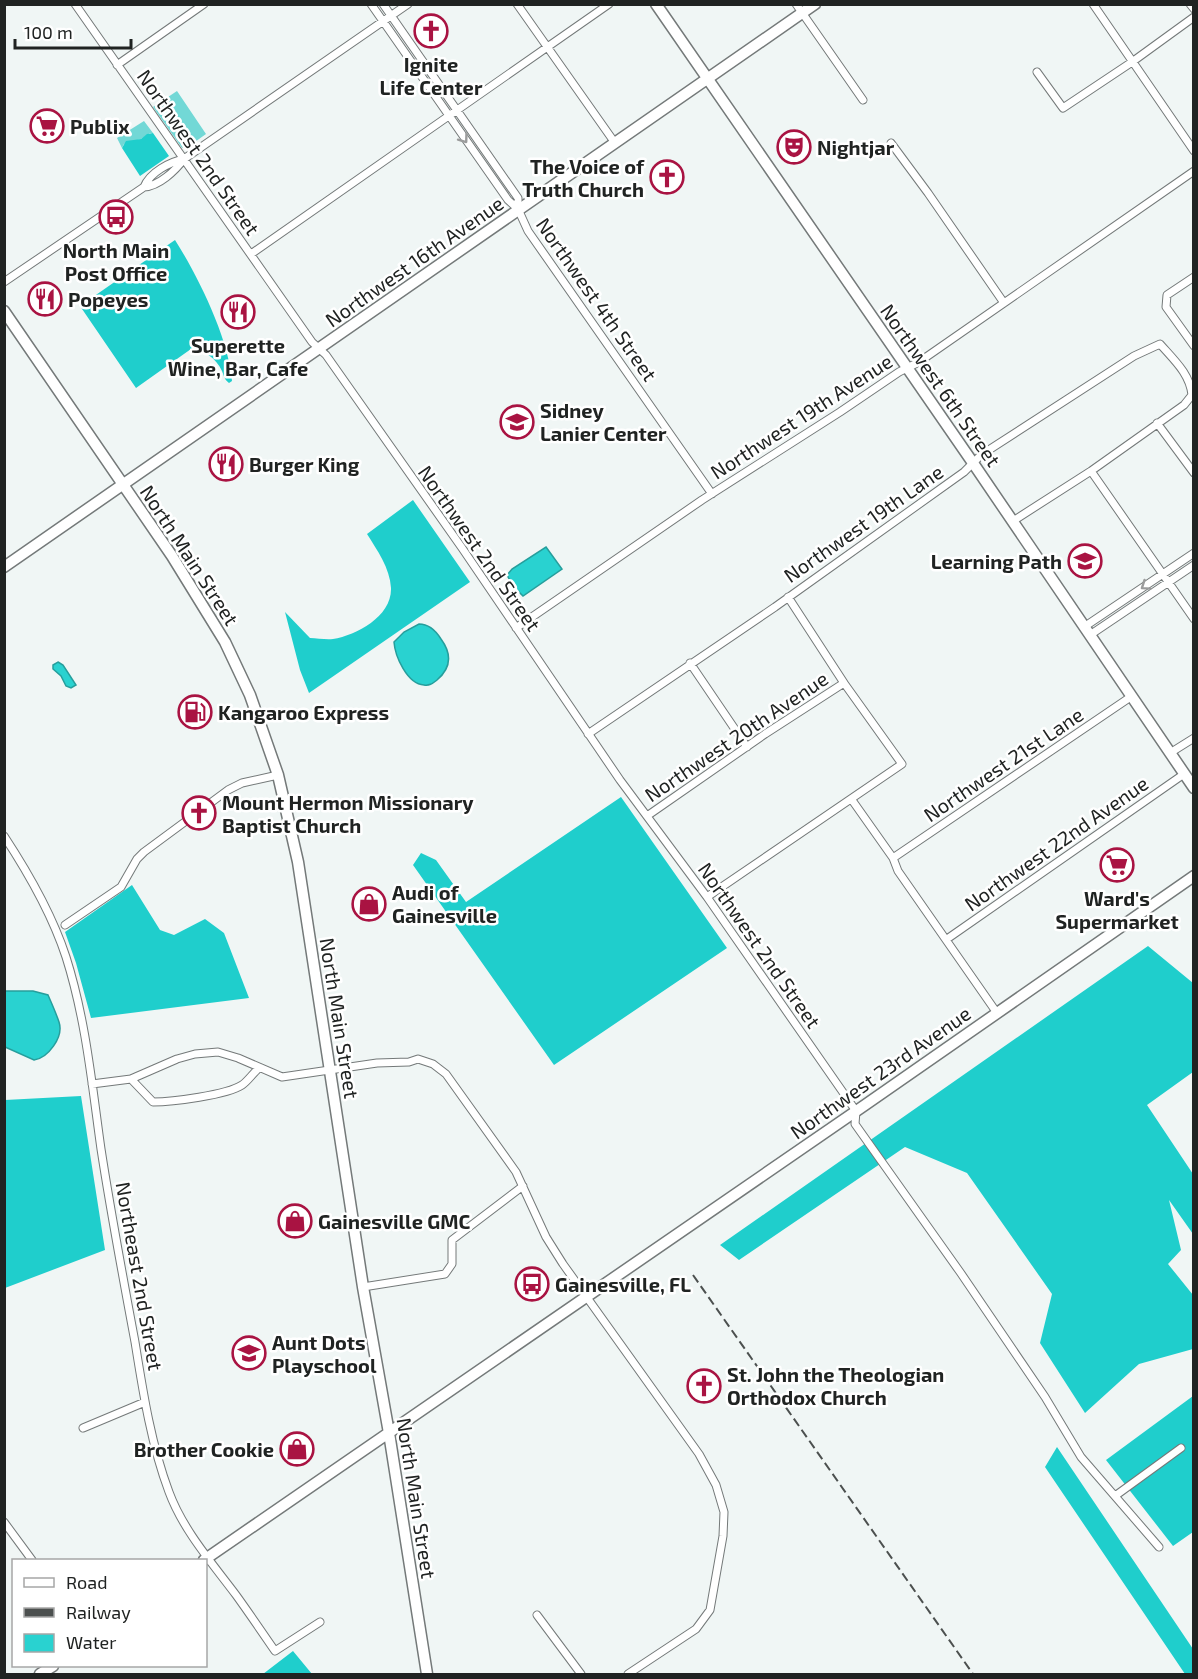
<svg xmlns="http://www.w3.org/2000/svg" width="1198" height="1679" font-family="'Exo 2',sans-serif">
<rect width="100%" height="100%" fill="#f0f6f5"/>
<path fill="#72d8d6" d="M 177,91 L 206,134 L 192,144 L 182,148 L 153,107 Z
M 144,121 L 153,133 L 150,133 L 141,139 L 124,144 L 122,148 L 117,138 Z"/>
<path fill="#1fcecc" d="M 153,133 L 169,156 L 140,176 L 122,148 L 126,141 L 141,139 L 147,134 Z
M 175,240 C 198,276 229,339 232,381 L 229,383 C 224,379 224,376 222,371 C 216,358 204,350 191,349 L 136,388 L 80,306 Z
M 413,500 L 470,582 L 309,693 L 300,670 L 285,612 L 310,638 C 317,638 326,640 333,639 C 357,635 392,616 391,588 C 390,568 377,550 367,534 Z
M 621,797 L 727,948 L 554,1065 L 413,865 L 421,853 L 436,860 L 466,902 Z
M 132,885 L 160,930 L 174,935 L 205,919 L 224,933 L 249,998 L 91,1018 L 76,963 L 65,932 Z
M 1148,946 L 1193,983 L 1193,1072 L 1147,1105 L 1193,1174 L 1193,1234 L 1169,1200 L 1181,1250 L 1168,1264 L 1193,1295 L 1193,1349 L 1139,1364 L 1085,1413 L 1040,1343 L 1052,1294 L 967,1173 L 905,1147 L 739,1260 L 720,1245 Z
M 81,1096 L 105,1250 L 5,1288 L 5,1100 Z
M 1193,1396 L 1193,1532 L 1173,1546 L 1106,1460 Z
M 1057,1447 L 1193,1649 L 1193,1674 L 1185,1674 L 1045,1467 Z
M 293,1651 L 312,1674 L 263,1674 Z"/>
<path fill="#29d2d0" stroke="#269e9c" stroke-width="1.5" d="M 546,547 L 562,569 L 523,596 L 513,586 L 507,575 L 512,569 Z
M 419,624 C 429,624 436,631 441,639 C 452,654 451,668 437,680 C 433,683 430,686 424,685 C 407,684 395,656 394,642 L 404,632 Z
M 58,662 L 63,665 L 76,685 L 71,688 L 66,686 L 61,676 L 53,669 L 53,665 Z
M 5,991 L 33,991 L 48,995 C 52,1004 56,1013 59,1022 C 64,1037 48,1058 34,1060 L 5,1047 Z"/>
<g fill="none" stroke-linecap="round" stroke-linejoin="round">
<g stroke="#747979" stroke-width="9">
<path id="street" d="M 75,4 L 312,342 L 326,355 L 462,548 L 620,780 L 707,897 L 856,1111 L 855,1124 L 960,1272 L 1045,1397 L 1081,1457 L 1159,1547
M 371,4 L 508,200 L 518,209
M 383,4 L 518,198 L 518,209 L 528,231 L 712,494
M 517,4 L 615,143
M 796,4 L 863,100
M 1093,4 L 1194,151
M 1190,4 L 1194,9
M 117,65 L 204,4
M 1037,72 L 1063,108 L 1132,62 L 1194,17
M 891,143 L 928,193 L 1004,303
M 144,187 C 150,172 170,162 184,159
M 251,254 L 609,4
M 1194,277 L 1167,295 L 1166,307 L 1194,346
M 4,282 L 144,187 C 159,186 175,171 184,159 L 408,4
M 1157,423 L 1194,473
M 1091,471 L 1194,619
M 1084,627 L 1194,553
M 516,628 L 702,500 L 840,412 L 899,372 L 919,362 L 1194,171
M 1090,635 L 1194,565
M 690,663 L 747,747
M 588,734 L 775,607 L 964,472 L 981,455 L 1134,356 L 1160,344 C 1174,360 1190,374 1192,395 L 1184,405 L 1091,471 L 1013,521
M 1170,753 L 1194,738
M 852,800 L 893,858 L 898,871 L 997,1013
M 647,816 L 765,734 L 844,683
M 4,836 C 29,874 52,914 66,957 C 86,1020 92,1085 101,1149 C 111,1214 123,1278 135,1342 C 143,1392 151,1444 169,1492 C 183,1530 212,1563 236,1595 C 249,1613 262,1632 275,1651 L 320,1622
M 893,858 L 1132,696
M 707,897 L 902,764 L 844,683 L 788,597
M 65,925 L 121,887 L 137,859 L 144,852 L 228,790 L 242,783 L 278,775
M 947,939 L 1184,774
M 131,1079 L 153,1102 C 172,1102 227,1095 242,1085 C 248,1081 253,1073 259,1068
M 92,1084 L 131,1079 L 177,1059 L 195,1054 L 218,1052 L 238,1058 L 282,1077 L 377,1063 L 409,1062 L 418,1059 L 433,1064 L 446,1074 L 516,1172 L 546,1237 L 563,1264 L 699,1454 L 716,1485 L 724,1512 L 723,1536 L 710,1610 L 696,1629 L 628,1674
M 363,1287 L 445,1274 L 452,1264 L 452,1240 L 523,1186
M 83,1428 L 145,1402
M 1115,1496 L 1181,1448
M 4,1522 L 32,1560
M 537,1615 L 581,1674"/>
</g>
<g stroke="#747979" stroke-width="13">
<path id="secondary" d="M 656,4 L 973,463 L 1194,788
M 4,311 L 172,556 L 225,642 L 250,695 L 278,775 L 298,862 L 363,1287 L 389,1433 L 427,1674
M 4,567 L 815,4
M 204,1560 L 865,1105 L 1194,876
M 40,1674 L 53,1666"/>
</g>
<use href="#street" stroke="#fff" stroke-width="7"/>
<use href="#secondary" stroke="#fff" stroke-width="10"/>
<path stroke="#4c504f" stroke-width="2" stroke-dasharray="9 4.5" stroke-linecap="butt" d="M 693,1275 L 973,1674"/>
</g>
<defs><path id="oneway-chevron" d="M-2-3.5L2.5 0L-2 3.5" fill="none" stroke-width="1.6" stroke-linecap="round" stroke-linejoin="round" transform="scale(1.5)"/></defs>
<g stroke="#9b9c9c">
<use href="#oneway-chevron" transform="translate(464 139) rotate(54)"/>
<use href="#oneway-chevron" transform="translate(1145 586) rotate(146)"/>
</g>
<defs>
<g id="church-ring" transform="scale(1.725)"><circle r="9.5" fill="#fff" stroke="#a91342" stroke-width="1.5"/><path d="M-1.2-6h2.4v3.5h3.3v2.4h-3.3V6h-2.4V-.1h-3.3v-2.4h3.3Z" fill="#a91342"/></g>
<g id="supermarket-ring" transform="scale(1.725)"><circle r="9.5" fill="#fff" stroke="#a91342" stroke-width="1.5"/><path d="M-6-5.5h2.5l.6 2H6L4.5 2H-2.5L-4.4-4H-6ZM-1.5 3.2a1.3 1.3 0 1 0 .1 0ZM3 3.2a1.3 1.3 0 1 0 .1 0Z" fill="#a91342"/></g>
<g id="theatre-ring" transform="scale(1.725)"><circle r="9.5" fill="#fff" stroke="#a91342" stroke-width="1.5"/><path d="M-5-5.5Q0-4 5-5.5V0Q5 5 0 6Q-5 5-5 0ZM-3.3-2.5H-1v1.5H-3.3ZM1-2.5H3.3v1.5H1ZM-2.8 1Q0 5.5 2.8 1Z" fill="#a91342"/></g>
<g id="bus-ring" transform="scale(1.725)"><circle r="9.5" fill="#fff" stroke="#a91342" stroke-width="1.5"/><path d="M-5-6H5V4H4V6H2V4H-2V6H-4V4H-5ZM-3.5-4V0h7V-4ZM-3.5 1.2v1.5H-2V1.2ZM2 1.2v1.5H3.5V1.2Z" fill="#a91342"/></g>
<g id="restaurant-ring" transform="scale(1.725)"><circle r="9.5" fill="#fff" stroke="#a91342" stroke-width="1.5"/><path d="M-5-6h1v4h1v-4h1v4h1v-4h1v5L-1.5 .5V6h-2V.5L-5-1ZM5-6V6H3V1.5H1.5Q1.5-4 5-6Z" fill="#a91342"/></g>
<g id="school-ring" transform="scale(1.725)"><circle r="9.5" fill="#fff" stroke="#a91342" stroke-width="1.5"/><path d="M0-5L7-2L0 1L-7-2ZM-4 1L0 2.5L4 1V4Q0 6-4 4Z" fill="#a91342"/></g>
<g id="fuel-ring" transform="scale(1.725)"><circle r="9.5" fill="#fff" stroke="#a91342" stroke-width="1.5"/><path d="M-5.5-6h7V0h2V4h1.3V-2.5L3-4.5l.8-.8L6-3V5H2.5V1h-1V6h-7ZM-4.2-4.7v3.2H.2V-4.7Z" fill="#a91342"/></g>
<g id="shop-ring" transform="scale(1.725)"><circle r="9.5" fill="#fff" stroke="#a91342" stroke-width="1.5"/><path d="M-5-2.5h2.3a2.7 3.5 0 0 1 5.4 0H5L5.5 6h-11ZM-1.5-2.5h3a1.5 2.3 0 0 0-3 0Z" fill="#a91342"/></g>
</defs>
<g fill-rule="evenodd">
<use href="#church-ring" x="431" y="31"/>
<use href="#supermarket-ring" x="47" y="126"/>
<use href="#theatre-ring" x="794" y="147"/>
<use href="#church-ring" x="667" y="177"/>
<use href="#bus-ring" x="116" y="217"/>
<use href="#restaurant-ring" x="45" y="299"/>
<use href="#restaurant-ring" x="238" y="312"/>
<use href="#school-ring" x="517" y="422"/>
<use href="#restaurant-ring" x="226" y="464"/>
<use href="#school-ring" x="1085" y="561"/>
<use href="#fuel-ring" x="195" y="712"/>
<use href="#church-ring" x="199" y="813"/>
<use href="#supermarket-ring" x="1117" y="865"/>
<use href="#shop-ring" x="369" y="904"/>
<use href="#shop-ring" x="295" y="1221"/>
<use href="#bus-ring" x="532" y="1284"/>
<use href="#school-ring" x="249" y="1353"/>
<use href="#church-ring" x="704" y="1386"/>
<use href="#shop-ring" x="297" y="1449"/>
</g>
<g text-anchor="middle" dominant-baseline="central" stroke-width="5" stroke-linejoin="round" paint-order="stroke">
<g font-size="20" font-weight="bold" fill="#202322" stroke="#fff" text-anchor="start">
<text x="431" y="64" text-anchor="middle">Ignite<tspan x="431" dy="23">Life Center</tspan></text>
<text x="70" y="126">Publix</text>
<text x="817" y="147">Nightjar</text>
<text x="644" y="166" text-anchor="end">The Voice of<tspan x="644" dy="23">Truth Church</tspan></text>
<text x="116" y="250" text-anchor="middle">North Main<tspan x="116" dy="23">Post Office</tspan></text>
<text x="68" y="299">Popeyes</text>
<text x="238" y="345" text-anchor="middle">Superette<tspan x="238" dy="23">Wine, Bar, Cafe</tspan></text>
<text x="540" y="410">Sidney<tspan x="540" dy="23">Lanier Center</tspan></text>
<text x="249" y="464">Burger King</text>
<text x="1062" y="561" text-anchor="end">Learning Path</text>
<text x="218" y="712">Kangaroo Express</text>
<text x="222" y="802">Mount Hermon Missionary<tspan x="222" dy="23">Baptist Church</tspan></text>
<text x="392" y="892">Audi of<tspan x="392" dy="23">Gainesville</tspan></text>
<text x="1117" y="898" text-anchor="middle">Ward's<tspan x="1117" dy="23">Supermarket</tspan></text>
<text x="318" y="1221">Gainesville GMC</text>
<text x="555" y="1284">Gainesville, FL</text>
<text x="272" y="1342">Aunt Dots<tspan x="272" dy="23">Playschool</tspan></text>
<text x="727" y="1374">St. John the Theologian<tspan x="727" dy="23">Orthodox Church</tspan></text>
<text x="274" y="1449" text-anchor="end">Brother Cookie</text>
</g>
<g font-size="20" fill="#202322" stroke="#fff">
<text transform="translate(199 152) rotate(55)">Northwest 2nd Street</text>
<text transform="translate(414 261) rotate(-35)">Northwest 16th Avenue</text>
<text transform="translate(597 299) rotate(55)">Northwest 4th Street</text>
<text transform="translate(941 385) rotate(55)">Northwest 6th Street</text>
<text transform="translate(801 416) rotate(-33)">Northwest 19th Avenue</text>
<text transform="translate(863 523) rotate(-35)">Northwest 19th Lane</text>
<text transform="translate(480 548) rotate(55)">Northwest 2nd Street</text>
<text transform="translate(190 555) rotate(57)">North Main Street</text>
<text transform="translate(736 736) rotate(-34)">Northwest 20th Avenue</text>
<text transform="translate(1003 764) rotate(-34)">Northwest 21st Lane</text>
<text transform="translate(1056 843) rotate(-35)">Northwest 22nd Avenue</text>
<text transform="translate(760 945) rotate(55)">Northwest 2nd Street</text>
<text transform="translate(340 1018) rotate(81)">North Main Street</text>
<text transform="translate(880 1072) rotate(-35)">Northwest 23rd Avenue</text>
<text transform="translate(140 1276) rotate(80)">Northeast 2nd Street</text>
<text transform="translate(417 1498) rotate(81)">North Main Street</text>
</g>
</g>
<rect width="1198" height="1679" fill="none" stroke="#202322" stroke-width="12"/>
<rect x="12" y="1559" width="195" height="108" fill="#ffffff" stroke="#a6a7a7" stroke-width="1.5"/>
<rect x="24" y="1578" width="30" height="9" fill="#ffffff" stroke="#a6a7a7" stroke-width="1.5"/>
<text x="66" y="1589" font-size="18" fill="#202322">Road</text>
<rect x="24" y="1608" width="30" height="9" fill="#4c504f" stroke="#a6a7a7" stroke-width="1.5"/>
<text x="66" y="1619" font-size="18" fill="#202322">Railway</text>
<rect x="24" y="1634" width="30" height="18" fill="#29d2d0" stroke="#a6a7a7" stroke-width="1.5"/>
<text x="66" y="1649" font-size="18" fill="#202322">Water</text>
<path d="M15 39v9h116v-9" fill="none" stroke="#202322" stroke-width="3"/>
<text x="24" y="39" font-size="18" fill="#202322" stroke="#ffffff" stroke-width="4.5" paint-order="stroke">100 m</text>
</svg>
